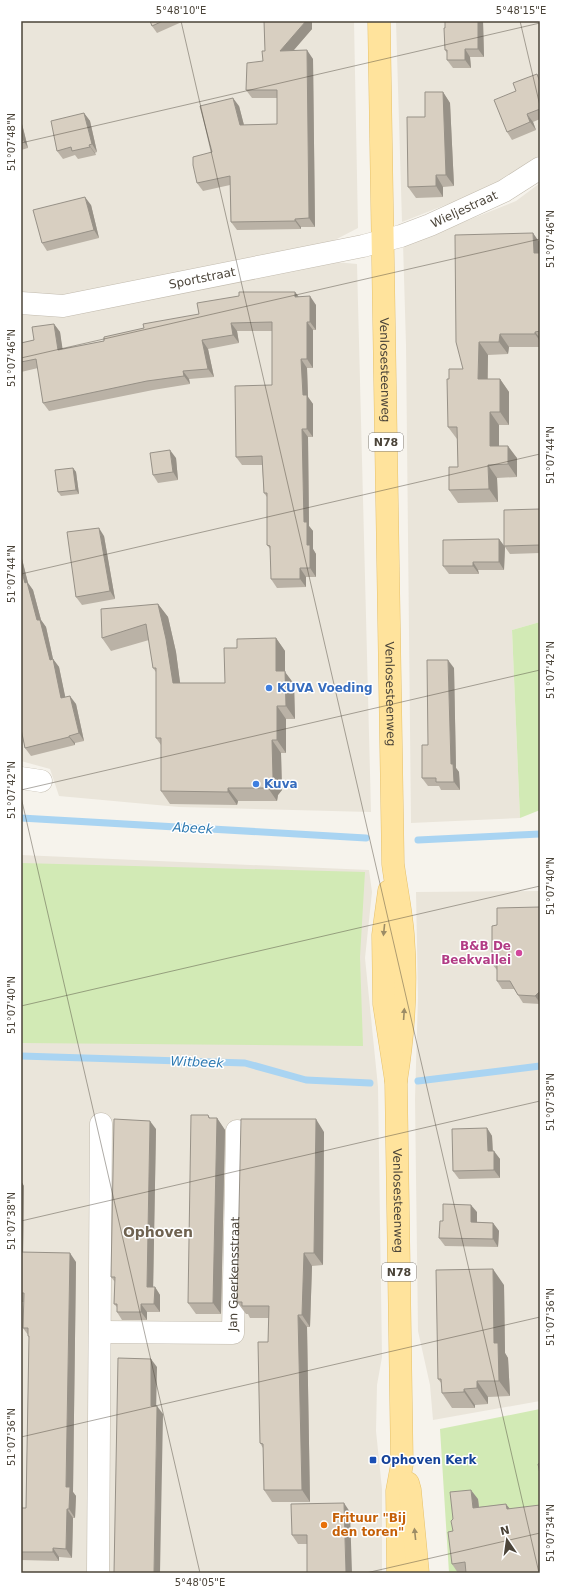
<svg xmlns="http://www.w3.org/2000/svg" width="561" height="1594" font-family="'DejaVu Sans',sans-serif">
<rect width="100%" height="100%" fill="#f6f3ec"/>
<path fill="#eae5da" d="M 21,21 L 354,21 L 358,228 L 331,242 L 60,296 L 21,293 Z
M 396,21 L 540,21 L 540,155 L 504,182 L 402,222 Z
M 540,183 L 540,622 L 512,630 L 520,818 L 411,823 L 406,345 L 403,243 L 441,231 L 516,201 Z
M 335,262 L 357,264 L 371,812 L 179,807 L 59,796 L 50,769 L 21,761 L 21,315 L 61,315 Z
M 21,855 L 369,870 L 372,892 L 365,958 L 378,1087 L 382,1357 L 377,1385 L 376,1431 L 382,1489 L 382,1573 L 21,1573 Z
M 540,891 L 540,1401 L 433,1420 L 430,1385 L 418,1331 L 415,1099 L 418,998 L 416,892 Z"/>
<path fill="#d2eab5" d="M 540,622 L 540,810 L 520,818 L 512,630 Z
M 21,863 L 365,872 L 360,957 L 363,1046 L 21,1043 Z
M 540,1409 L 540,1573 L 449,1573 L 440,1429 Z"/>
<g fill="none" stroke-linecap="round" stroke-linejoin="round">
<path stroke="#a9d4f2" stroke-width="7" d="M 21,818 L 366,838
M 418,840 L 540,834
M 21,1056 L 245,1063 L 306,1080 L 370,1083
M 418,1081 L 540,1066"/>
<g stroke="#c2bbae" stroke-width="23">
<g id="minor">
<path id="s1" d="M 21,303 L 63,306 L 363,246 L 401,236 L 430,225 L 504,191 L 540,168"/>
<path d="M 21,778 L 41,781"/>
<path id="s2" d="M 100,1332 L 233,1333 L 237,1131"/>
<path d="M 98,1573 L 101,1124"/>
</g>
</g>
<g stroke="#e6c16a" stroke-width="23">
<g id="major">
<path id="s3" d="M 379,21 L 393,864 C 396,887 401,910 403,934 C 407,983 404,1032 396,1081"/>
<path id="s4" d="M 389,891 L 383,935 L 384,1004 L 396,1081 L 402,1464 L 397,1491 L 398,1573"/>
<path d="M 408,1483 L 410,1490 L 418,1573"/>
</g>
</g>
<use href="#minor" stroke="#fff" stroke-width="22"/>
<use href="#major" stroke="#ffe39c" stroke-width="22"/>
</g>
<path fill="#bab2a6" d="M 150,21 L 184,21 L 157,33 L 152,26 Z
M 264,21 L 312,21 L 312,29 L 294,50 L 313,59 L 315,227 L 301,227 L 301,229 L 237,230 L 231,222 L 230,185 L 203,191 L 197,183 L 212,152 L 239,106 L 244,125 L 277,124 L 277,98 L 252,98 L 246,90 L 263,61 L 265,51 Z
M 483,21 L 484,57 L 470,57 L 471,68 L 453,68 L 447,60 L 447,53 L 445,50 L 445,28 Z
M 540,79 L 540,119 L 533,122 L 536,130 L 512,140 L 507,132 L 516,91 Z
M 443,92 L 450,103 L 454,186 L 443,187 L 443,197 L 416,198 L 408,187 L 425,117 Z
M 84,113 L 90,121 L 97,152 L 95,153 L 96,155 L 78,159 L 75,155 L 63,159 L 57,151 Z
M 21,120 L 28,148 L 21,150 Z
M 91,205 L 99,238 L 47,251 L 42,243 Z
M 540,243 L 540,347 L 509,347 L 508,354 L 488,355 L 488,379 L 500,379 L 509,392 L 509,425 L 499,425 L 499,446 L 517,458 L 517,477 L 497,478 L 498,502 L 458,503 L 449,490 L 458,467 L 457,439 L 448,427 L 449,379 L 463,369 Z
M 295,292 L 299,297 L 316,305 L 316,330 L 313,330 L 313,368 L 307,368 L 308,397 L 313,404 L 313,437 L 308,437 L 309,526 L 313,531 L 313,549 L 316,554 L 316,577 L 306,577 L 306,587 L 277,588 L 271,579 L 271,550 L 267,545 L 267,497 L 264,493 L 262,465 L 242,465 L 236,457 L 272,385 L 272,331 L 237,331 L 239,343 L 208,349 L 214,377 L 189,379 L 190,384 L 153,390 L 49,411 L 43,403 L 38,368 L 21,372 L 21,343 L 34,340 L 54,324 L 60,332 L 62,349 L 104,341 L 144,328 L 199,314 Z
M 176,458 L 178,480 L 158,483 L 153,475 Z
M 73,468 L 76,472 L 79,494 L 61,496 L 58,492 Z
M 540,509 L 540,553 L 510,554 L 505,547 L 504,570 L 478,570 L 479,574 L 449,574 L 443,566 L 499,539 L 504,546 Z
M 104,536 L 115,599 L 82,605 L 76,597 Z
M 21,555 L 28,583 L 33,590 L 41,620 L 46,627 L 53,659 L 59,667 L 65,697 L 76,704 L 84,741 L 75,743 L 75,745 L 31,756 L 25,748 L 21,729 Z
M 158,604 L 168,617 L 176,652 L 180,683 L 225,683 L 237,648 L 276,638 L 285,651 L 285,672 L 294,684 L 295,719 L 286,719 L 286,753 L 281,753 L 282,790 L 278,795 L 277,801 L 238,801 L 237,805 L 170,804 L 161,791 L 161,745 L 156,738 L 156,672 L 153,668 L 149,640 L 111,651 L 102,638 Z
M 454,668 L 456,768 L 459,772 L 460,790 L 441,790 L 439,786 L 428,786 L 422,778 L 428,745 Z
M 540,907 L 540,1004 L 523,1003 L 518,995 L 514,989 L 502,989 L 497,981 L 497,970 L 492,964 L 497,925 Z
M 208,1115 L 210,1118 L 217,1118 L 225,1130 L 221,1314 L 196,1314 L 188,1303 Z
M 487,1128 L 492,1136 L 493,1151 L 500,1159 L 500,1178 L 459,1179 L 453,1171 Z
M 156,1129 L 153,1287 L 155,1287 L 160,1295 L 160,1312 L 147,1312 L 147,1320 L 122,1320 L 117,1312 L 117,1307 L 114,1304 L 115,1282 L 111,1277 Z
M 324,1132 L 323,1265 L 312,1266 L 310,1327 L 307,1327 L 310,1502 L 272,1502 L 264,1490 L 263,1448 L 260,1443 L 268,1342 L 269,1318 L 250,1318 L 248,1314 L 246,1314 L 237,1302 Z
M 21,1181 L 24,1186 L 23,1252 L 76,1262 L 73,1492 L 76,1496 L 75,1518 L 73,1518 L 72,1558 L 59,1557 L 59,1561 L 21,1560 L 21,1508 L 26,1508 L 29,1338 L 28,1335 L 23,1328 L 24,1302 L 21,1302 Z
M 477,1212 L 477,1222 L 493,1223 L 499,1231 L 498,1247 L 445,1246 L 439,1238 L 443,1221 Z
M 504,1285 L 505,1353 L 508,1358 L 510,1396 L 488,1397 L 488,1404 L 475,1405 L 475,1408 L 452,1408 L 442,1393 L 442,1384 L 438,1379 Z
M 478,1499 L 479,1507 L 506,1504 L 509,1508 L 466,1572 L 458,1573 L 452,1564 L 453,1519 Z
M 350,1512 L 307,1544 L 298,1544 L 292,1535 Z"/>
<path fill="#979187" d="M 306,21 L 312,21 L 312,29 L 286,59 L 280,51 Z
M 478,21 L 483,21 L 484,57 L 478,49 Z
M 465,49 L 470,57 L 471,68 L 465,60 Z
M 307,50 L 313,59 L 315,227 L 309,218 Z
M 443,92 L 450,103 L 454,186 L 446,175 Z
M 233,98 L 239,106 L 246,133 L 240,125 Z
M 84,113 L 90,121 L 97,152 L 92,144 Z
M 527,114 L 533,122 L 536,130 L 530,122 Z
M 21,120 L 28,148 L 23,140 L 21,133 Z
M 89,145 L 95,153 L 96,155 L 90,147 Z
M 436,175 L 443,187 L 443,197 L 436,186 Z
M 85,197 L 91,205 L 99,238 L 94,230 Z
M 295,219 L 301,227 L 301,229 L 295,221 Z
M 533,233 L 540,243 L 540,262 L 534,253 Z
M 295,292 L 301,300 L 295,297 Z
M 310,296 L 316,305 L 316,330 L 310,322 Z
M 307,322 L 313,330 L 313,368 L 307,359 Z
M 231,323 L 237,331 L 239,343 L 233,335 Z
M 54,324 L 60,332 L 64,358 L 58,350 Z
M 535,332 L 540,338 L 540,341 L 535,334 Z
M 500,334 L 509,347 L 508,354 L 499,342 Z
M 202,340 L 208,349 L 214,377 L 208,369 Z
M 479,342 L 488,355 L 487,392 L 478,379 Z
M 301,359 L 307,368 L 308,397 L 313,404 L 313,437 L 307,429 L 303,395 Z
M 183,371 L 189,379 L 190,384 L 184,376 Z
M 500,379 L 509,392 L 509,425 L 500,412 Z
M 490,412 L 499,425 L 499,459 L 490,446 Z
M 302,429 L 308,437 L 309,526 L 313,531 L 313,549 L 316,554 L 316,577 L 310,568 L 304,522 Z
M 508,446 L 517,458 L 517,477 L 508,464 Z
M 170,450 L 176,458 L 178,480 L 173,472 Z
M 488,465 L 497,478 L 498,502 L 489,489 Z
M 73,468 L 76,472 L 79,494 L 76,490 Z
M 99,528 L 104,536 L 115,599 L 110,591 Z
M 499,539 L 505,547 L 504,570 L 499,562 Z
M 21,555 L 28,583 L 33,590 L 41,620 L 46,627 L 53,659 L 59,667 L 67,705 L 61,698 L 37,620 L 25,583 L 21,569 Z
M 473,562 L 478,570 L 479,574 L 473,566 Z
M 300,568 L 306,577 L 306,587 L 300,579 Z
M 158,604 L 168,617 L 176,652 L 182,697 L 173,683 Z
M 276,638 L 285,651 L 285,672 L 294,684 L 295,719 L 286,706 L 276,671 Z
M 448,660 L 454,668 L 456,768 L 459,772 L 460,790 L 454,782 L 451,764 Z
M 70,696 L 76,704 L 84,741 L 79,733 Z
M 277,706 L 286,719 L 286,753 L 277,740 Z
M 69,736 L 75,743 L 75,745 L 69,737 Z
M 272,740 L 281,753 L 282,790 L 278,795 L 277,801 L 268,788 Z
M 228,788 L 238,801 L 237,805 L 228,792 Z
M 540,991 L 540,1003 L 535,996 Z
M 217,1118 L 225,1130 L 221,1314 L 213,1303 Z
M 316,1119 L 324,1132 L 323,1265 L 314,1253 Z
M 150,1121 L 156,1129 L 153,1295 L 147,1287 Z
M 487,1128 L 492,1136 L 493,1159 L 488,1151 Z
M 494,1151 L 500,1159 L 500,1178 L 494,1170 Z
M 21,1181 L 24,1186 L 23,1261 L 21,1258 Z
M 471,1205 L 477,1212 L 477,1230 L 471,1222 Z
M 493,1223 L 499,1231 L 498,1247 L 493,1239 Z
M 70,1253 L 76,1262 L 73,1492 L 76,1496 L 75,1518 L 69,1509 L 66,1487 Z
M 304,1253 L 312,1266 L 310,1327 L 302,1315 Z
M 493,1269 L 504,1285 L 505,1353 L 508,1358 L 510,1396 L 499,1381 L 494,1343 Z
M 155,1287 L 160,1295 L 160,1312 L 154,1304 Z
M 141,1304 L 147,1312 L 147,1320 L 141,1312 Z
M 298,1315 L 307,1327 L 310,1502 L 302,1490 Z
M 151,1359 L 157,1367 L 156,1414 L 151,1406 Z
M 477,1381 L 488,1397 L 488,1404 L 477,1388 Z
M 464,1389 L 475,1405 L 475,1408 L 464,1392 Z
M 157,1406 L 163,1414 L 160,1573 L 154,1573 Z
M 471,1490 L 478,1499 L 480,1518 L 473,1508 Z
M 344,1503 L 350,1512 L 352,1573 L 346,1573 Z
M 506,1504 L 513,1513 L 507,1509 Z
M 67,1509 L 73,1518 L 72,1558 L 66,1549 Z
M 53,1548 L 59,1557 L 59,1561 L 53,1552 Z"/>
<path fill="#d8cfc1" stroke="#979187" d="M 150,21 L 163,21 L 152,26 Z
M 264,21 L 306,21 L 280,51 L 307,50 L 309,218 L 295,219 L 295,221 L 231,222 L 230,176 L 197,183 L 193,165 L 193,157 L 212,152 L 200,106 L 233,98 L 240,125 L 277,124 L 277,90 L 246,90 L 247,63 L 263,61 L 262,51 L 265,51 Z
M 445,21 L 478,21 L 478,49 L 465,49 L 465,60 L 447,60 L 447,50 L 445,50 L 444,28 L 445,28 Z
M 537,74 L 540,82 L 540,109 L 527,114 L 530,122 L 507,132 L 494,100 L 516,91 L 513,83 Z
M 425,92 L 443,92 L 446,175 L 436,175 L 436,186 L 408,187 L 407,117 L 425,117 Z
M 84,113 L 92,144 L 89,145 L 90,147 L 72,151 L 71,147 L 57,151 L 51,121 Z
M 21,133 L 23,140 L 21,141 Z
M 85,197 L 94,230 L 42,243 L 33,210 Z
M 533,233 L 534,253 L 540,253 L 540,331 L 535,332 L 535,334 L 500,334 L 499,342 L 479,342 L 478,379 L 500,379 L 500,412 L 490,412 L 490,446 L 508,446 L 508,464 L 488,465 L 489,489 L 449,490 L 449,467 L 458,467 L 457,427 L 448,427 L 447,379 L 449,379 L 449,369 L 463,369 L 456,342 L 455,235 Z
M 239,292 L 295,292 L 295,297 L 310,296 L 310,322 L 307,322 L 307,359 L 301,359 L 303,395 L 307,395 L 307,429 L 302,429 L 304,522 L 307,522 L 307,545 L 310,545 L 310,568 L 300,568 L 300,579 L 271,579 L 270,546 L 267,545 L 267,493 L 264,493 L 262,456 L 236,457 L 235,386 L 272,385 L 272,322 L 231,323 L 233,335 L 202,340 L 208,369 L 183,371 L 184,376 L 147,381 L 43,403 L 36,359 L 21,362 L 21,343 L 34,340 L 32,327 L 54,324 L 58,350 L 104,341 L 104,337 L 144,328 L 143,324 L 199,314 L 197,303 L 239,296 Z
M 170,450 L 173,472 L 153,475 L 150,453 Z
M 73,468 L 76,490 L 58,492 L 55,470 Z
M 540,509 L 540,545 L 504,546 L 504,510 Z
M 99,528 L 110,591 L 76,597 L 67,532 Z
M 499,539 L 499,562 L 473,562 L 473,566 L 443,566 L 443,540 Z
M 21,569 L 25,583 L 27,582 L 37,620 L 40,620 L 50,660 L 53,659 L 61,698 L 70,696 L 79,733 L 69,736 L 69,737 L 25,748 L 21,729 Z
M 158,604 L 166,639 L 173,683 L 225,683 L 224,648 L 237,648 L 237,639 L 276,638 L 276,671 L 285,671 L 286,706 L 277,706 L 277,740 L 272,740 L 273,777 L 269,782 L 268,788 L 228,788 L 228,792 L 161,791 L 161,738 L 156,738 L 156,668 L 153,668 L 146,624 L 102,638 L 101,609 Z
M 427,660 L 448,660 L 451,764 L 453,764 L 454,782 L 436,782 L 436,778 L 422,778 L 422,745 L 428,745 Z
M 540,907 L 540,991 L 535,996 L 518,995 L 510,981 L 497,981 L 497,965 L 492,964 L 492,926 L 497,925 L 497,908 Z
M 191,1115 L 208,1115 L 209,1118 L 217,1118 L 213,1303 L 188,1303 Z
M 114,1119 L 150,1121 L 147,1287 L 155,1287 L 154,1304 L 141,1304 L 141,1312 L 117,1312 L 117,1304 L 114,1304 L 115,1277 L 111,1277 Z
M 241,1119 L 316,1119 L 314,1253 L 304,1253 L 302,1315 L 298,1315 L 302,1490 L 264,1490 L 263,1444 L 260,1443 L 258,1342 L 268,1342 L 269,1306 L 242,1306 L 242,1302 L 237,1302 Z
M 487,1128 L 488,1151 L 494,1151 L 494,1170 L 453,1171 L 452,1129 Z
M 443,1204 L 471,1205 L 471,1222 L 493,1223 L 493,1239 L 439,1238 L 440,1221 L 443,1221 Z
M 21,1252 L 70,1253 L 66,1487 L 70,1487 L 69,1509 L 67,1509 L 66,1549 L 53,1548 L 53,1552 L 21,1552 L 21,1508 L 26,1508 L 29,1336 L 28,1336 L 28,1328 L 23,1328 L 24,1293 L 21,1293 Z
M 493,1269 L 494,1343 L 498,1343 L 499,1381 L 477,1381 L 477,1388 L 464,1389 L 464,1392 L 442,1393 L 441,1379 L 438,1379 L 436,1270 Z
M 118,1358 L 151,1359 L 151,1406 L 157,1406 L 154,1573 L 114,1573 Z
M 540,1463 L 540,1474 L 538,1464 Z
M 471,1490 L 473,1508 L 506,1504 L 507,1509 L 540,1505 L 540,1573 L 466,1573 L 465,1562 L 452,1564 L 448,1532 L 453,1531 L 451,1521 L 453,1519 L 450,1492 Z
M 344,1503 L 346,1573 L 307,1573 L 307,1535 L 292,1535 L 291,1504 Z"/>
<defs><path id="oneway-solid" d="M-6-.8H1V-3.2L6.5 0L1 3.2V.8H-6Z"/></defs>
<g fill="#9c8c66">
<use href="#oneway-solid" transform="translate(384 930) rotate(96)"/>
<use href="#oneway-solid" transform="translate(404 1014) rotate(-86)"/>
<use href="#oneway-solid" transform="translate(415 1534) rotate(-96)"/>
</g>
<path fill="none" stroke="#4b4439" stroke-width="1" stroke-opacity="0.45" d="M 181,21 L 539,1573M 520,21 L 540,106M 21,143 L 540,23M 21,358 L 540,239M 21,574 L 540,454M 21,790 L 540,670M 21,797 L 200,1573M 21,1006 L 540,886M 21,1221 L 540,1101M 21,1437 L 540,1317M 366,1573 L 540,1533"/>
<g fill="#3f7fe0" stroke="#fff" stroke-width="1.5">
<circle cx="269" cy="688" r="4"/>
<circle cx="256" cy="784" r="4"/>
</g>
<circle fill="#d1479c" stroke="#fff" stroke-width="1.5" cx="519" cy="953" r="4"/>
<rect fill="#1a4fb4" stroke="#fff" stroke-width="1.5" x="369" y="1456" width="8" height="8" rx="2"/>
<circle fill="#e8710a" stroke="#fff" stroke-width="1.5" cx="324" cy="1525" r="4"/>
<g text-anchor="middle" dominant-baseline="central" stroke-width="3" stroke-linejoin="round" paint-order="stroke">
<g fill="#fff" stroke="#817c74" stroke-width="1">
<rect x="369" y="433" width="34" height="18" rx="3"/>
<rect x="382" y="1263" width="34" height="18" rx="3"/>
</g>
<g font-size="11" font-weight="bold" fill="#4b4439">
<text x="386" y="442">N78</text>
<text x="399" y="1272">N78</text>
</g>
<g font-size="12" fill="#4b4439" stroke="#fff">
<text stroke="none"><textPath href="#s1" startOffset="456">Wieljestraat</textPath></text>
<text stroke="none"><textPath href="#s1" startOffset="184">Sportstraat</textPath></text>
<text stroke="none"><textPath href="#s3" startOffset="349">Venlosesteenweg</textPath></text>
<text stroke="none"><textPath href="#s3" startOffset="673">Venlosesteenweg</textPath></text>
<text stroke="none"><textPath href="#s4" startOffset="311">Venlosesteenweg</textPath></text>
<text stroke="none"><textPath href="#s2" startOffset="192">Jan Geerkensstraat</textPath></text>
</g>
<g font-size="12" font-weight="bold" fill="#366cbe" stroke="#fff" text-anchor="start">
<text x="277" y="688">KUVA Voeding</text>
<text x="264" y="784">Kuva</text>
</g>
<g font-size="12" font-weight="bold" fill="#b23c85" stroke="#fff" text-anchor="end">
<text x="511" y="946">B&amp;B De<tspan x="511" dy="14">Beekvallei</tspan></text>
</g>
<g font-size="12" font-weight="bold" fill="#164399" stroke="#fff" text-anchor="start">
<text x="381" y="1460">Ophoven Kerk</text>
</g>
<g font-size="12" font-weight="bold" fill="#c56008" stroke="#fff" text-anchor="start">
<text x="332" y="1518">Frituur "Bij<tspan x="332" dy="14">den toren"</tspan></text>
</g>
<g font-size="13" font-style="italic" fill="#2e7ab2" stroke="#fff">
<text transform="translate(193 828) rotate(3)">Abeek</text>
<text transform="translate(197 1062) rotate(2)">Witbeek</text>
</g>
<g font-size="14" font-weight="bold" fill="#6e6250" stroke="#fff">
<text x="158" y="1232">Ophoven</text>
</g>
</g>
<rect width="561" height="1594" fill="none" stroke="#ffffff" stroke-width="44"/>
<g transform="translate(507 1540) rotate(347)" stroke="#ffffff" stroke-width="3" paint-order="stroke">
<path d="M0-3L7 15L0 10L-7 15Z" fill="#4b4439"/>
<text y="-6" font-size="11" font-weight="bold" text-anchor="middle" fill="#4b4439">N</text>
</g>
<rect x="22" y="22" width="517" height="1550" fill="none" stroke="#4b4439" stroke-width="1.5"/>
<g font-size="10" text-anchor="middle" fill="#4b4439">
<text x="181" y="14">5°48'10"E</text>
<text x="521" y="14">5°48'15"E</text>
<text transform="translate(11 142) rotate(-90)" y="4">51°07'48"N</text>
<text transform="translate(550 239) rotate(-90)" y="4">51°07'46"N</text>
<text transform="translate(11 358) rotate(-90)" y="4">51°07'46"N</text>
<text transform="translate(550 455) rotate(-90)" y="4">51°07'44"N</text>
<text transform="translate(11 574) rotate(-90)" y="4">51°07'44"N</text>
<text transform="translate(550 670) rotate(-90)" y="4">51°07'42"N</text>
<text transform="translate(11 790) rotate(-90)" y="4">51°07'42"N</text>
<text transform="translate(550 886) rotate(-90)" y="4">51°07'40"N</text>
<text transform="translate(11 1005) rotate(-90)" y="4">51°07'40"N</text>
<text transform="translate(550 1102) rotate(-90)" y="4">51°07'38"N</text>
<text transform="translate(11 1221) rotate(-90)" y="4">51°07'38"N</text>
<text transform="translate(550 1317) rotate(-90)" y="4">51°07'36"N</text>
<text transform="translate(11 1437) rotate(-90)" y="4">51°07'36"N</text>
<text transform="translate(550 1533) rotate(-90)" y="4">51°07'34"N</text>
<text x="200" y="1586">5°48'05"E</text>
</g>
</svg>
